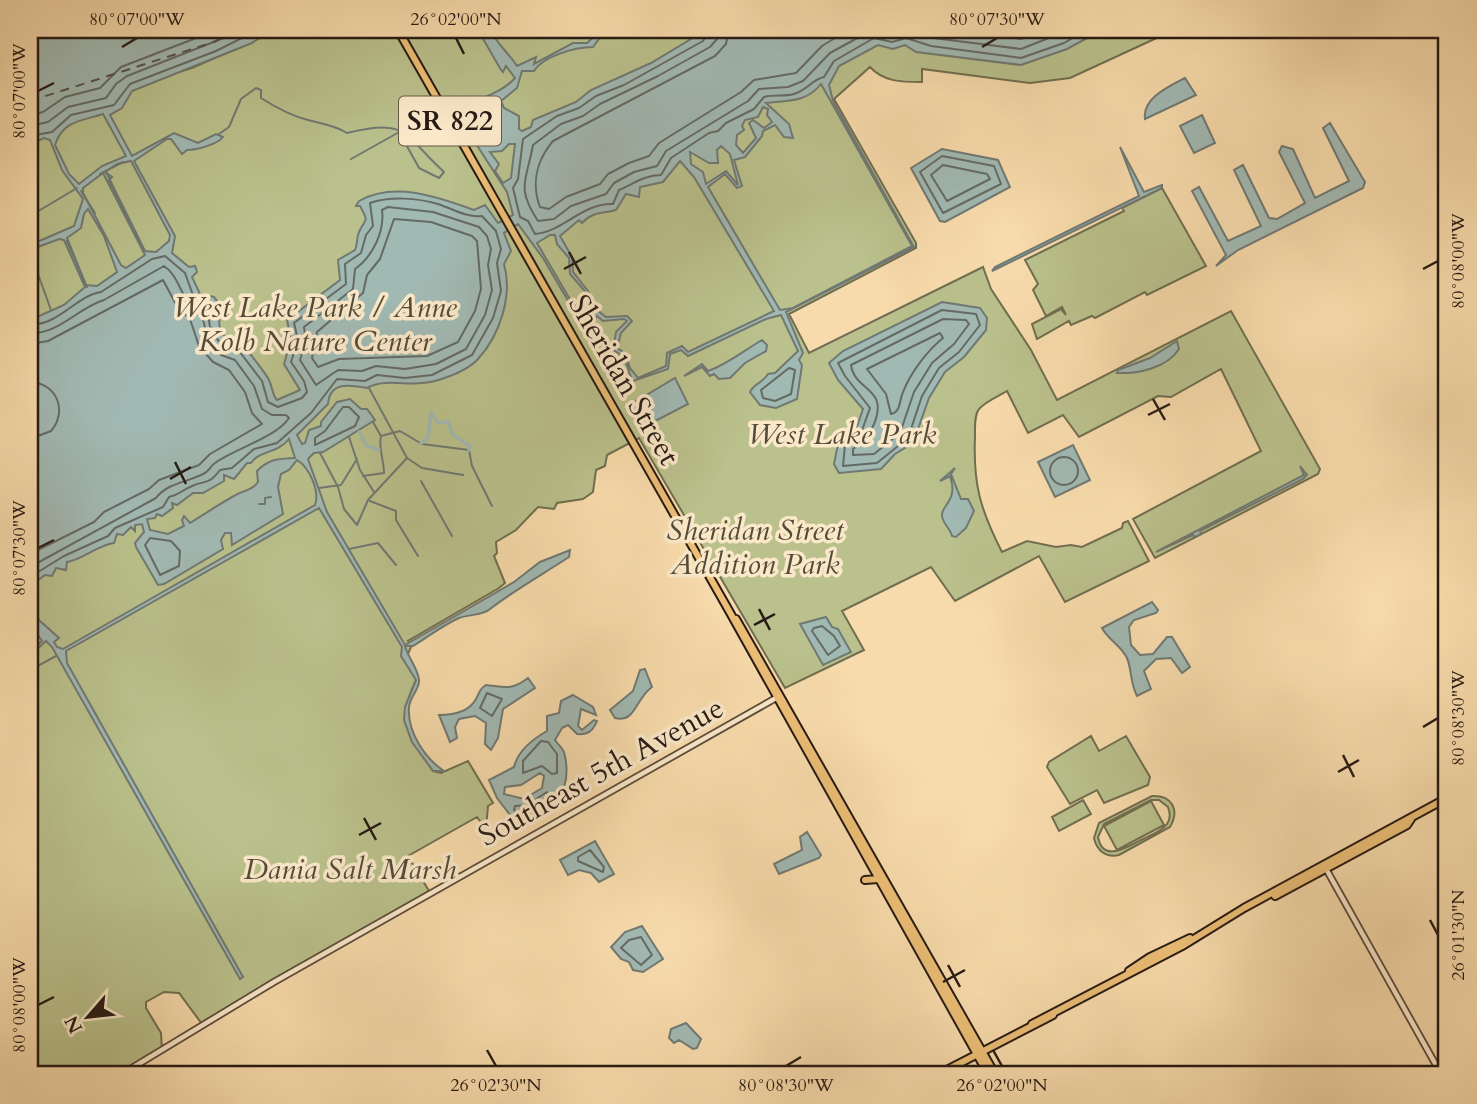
<svg xmlns="http://www.w3.org/2000/svg" width="1477" height="1104" font-family="Cardo,serif">
<rect width="100%" height="100%" fill="#f8dbac"/>
<filter id="stains"><feTurbulence type="fractalNoise" baseFrequency=".00286" numOctaves="4"/><feColorMatrix values="0 0 0 0 .2 0 0 0 0 .09 0 0 0 0 .02 0 0 0 .5 -.17"/></filter>
<radialGradient id="worn" r=".72"><stop offset=".6" stop-color="#630" stop-opacity="0"/><stop offset="1" stop-color="#630" stop-opacity=".3"/></radialGradient>
<path fill="#bac18c" stroke="#706e50" stroke-width="2" fill-rule="evenodd" d="M 278,30 L 1174,30 L 1070,78 L 1030,83 L 922,69 L 922,82 C 901,82 884,82 870,67 L 834,99 L 916,243 L 916,248 L 789,314 L 809,353 L 983,267 L 991,289 L 1031,350 L 1057,400 L 1231,311 L 1320,469 L 1318,474 L 1155,558 L 1133,519 L 1261,451 L 1221,369 L 1171,397 L 1158,396 L 1079,437 L 1063,415 L 1028,433 L 1007,391 C 999,396 986,401 979,409 C 974,416 975,427 975,436 C 973,484 980,509 1002,552 L 1027,541 L 1056,547 L 1071,545 L 1082,547 L 1122,528 L 1123,523 L 1128,521 L 1149,561 L 1065,602 L 1039,556 L 955,601 L 931,567 L 842,611 L 864,650 L 785,688 L 639,438 L 607,455 L 605,466 L 596,470 L 593,492 L 583,499 L 557,503 L 554,509 L 538,507 L 516,530 L 496,542 L 497,553 L 494,556 L 505,583 L 499,588 L 408,641 L 411,647 L 407,656 L 418,676 C 396,722 405,729 433,771 L 441,773 L 468,761 L 493,803 L 488,806 L 486,829 L 477,817 L 408,856 L 429,891 L 202,1024 L 179,993 L 164,992 L 146,1002 L 146,1008 L 161,1033 L 162,1050 L 117,1074 L 30,1074 L 30,139 L 100,95 L 192,68 Z
M 1162,188 L 1206,266 L 1147,295 L 1145,292 L 1095,318 L 1092,316 L 1071,325 L 1069,321 L 1037,339 L 1032,324 L 1061,309 L 1066,315 L 1062,307 L 1046,316 L 1033,290 L 1038,284 L 1025,260 L 1124,211 L 1122,208 Z
M 1091,736 L 1099,751 L 1126,736 L 1150,777 L 1148,785 L 1104,803 L 1097,790 L 1070,804 L 1047,767 L 1049,762 Z
M 1152,796 C 1172,795 1180,810 1170,827 L 1119,855 C 1106,858 1097,851 1094,838 L 1099,823 ZM 1151,800 L 1159,800 L 1168,807 C 1170,813 1171,818 1167,824 C 1162,831 1151,835 1143,839 C 1128,846 1103,864 1098,837 L 1104,824 Z
M 1083,800 L 1091,814 L 1059,831 L 1052,817 Z
M 1151,801 L 1164,825 L 1117,850 L 1104,826 Z"/>
<path fill="#a1b9b3" stroke="#707973" stroke-width="2" fill-rule="evenodd" d="M 30,30 L 271,30 L 252,43 L 132,91 L 122,108 L 110,115 L 132,156 L 174,133 L 198,143 L 216,134 L 223,137 C 218,144 197,150 187,150 L 182,154 L 171,139 L 167,139 L 134,161 L 175,236 L 172,253 L 189,267 L 195,266 L 197,272 L 192,277 L 200,294 L 214,297 L 219,304 C 223,324 212,322 230,343 L 236,343 L 236,339 C 242,342 266,374 269,380 C 273,388 272,395 277,400 L 300,390 L 284,364 L 291,340 L 287,320 L 340,280 L 338,260 L 355,250 C 358,244 356,238 359,232 C 365,218 370,224 360,206 L 356,206 L 359,201 C 395,181 438,197 474,210 L 485,205 L 498,223 L 513,215 L 507,192 L 460,119 L 461,109 C 477,99 502,93 515,78 L 506,66 L 503,72 L 501,70 L 478,30 L 491,30 C 497,45 509,53 517,66 L 536,57 L 534,64 L 573,43 L 587,43 L 597,34 L 614,30 L 601,36 L 593,47 C 576,47 543,56 534,71 L 522,71 L 517,88 L 501,101 L 504,108 L 519,116 L 519,129 L 522,131 L 531,127 L 533,120 L 576,102 L 591,90 L 651,63 L 706,30 L 1102,30 L 1067,49 L 1021,65 L 916,52 L 905,45 L 893,49 L 878,45 L 839,66 L 829,85 L 833,101 L 914,247 L 786,312 L 803,353 L 799,360 L 802,365 L 797,399 L 776,408 L 760,405 L 750,392 C 754,383 763,383 768,374 L 775,373 L 798,351 L 781,315 L 766,319 L 688,356 L 681,350 L 670,354 L 668,369 L 618,386 L 543,258 L 518,224 L 504,233 L 511,251 L 504,264 C 513,295 500,335 478,359 C 468,370 449,377 435,381 C 411,388 387,377 367,388 C 350,385 330,381 328,404 L 297,435 L 302,444 L 305,443 L 309,430 L 321,426 L 321,422 L 337,402 L 350,399 L 361,409 L 367,409 L 375,420 L 323,452 L 314,453 L 308,459 L 327,512 L 405,645 L 514,582 L 540,562 L 570,550 L 569,557 C 540,576 516,589 490,609 C 482,616 469,614 459,618 C 443,625 428,637 413,646 L 405,646 C 408,658 420,671 419,682 C 418,691 410,697 409,707 C 407,733 426,759 444,771 L 433,771 L 412,742 L 404,720 L 405,707 L 416,680 L 401,656 L 402,647 L 319,508 L 66,651 L 67,663 L 229,952 L 243,977 L 240,979 L 52,647 L 46,641 L 30,656 L 31,651 L 42,641 L 38,635 L 30,639 L 30,634 L 35,629 L 30,617 L 30,605 L 39,620 L 59,638 L 54,642 L 57,647 L 63,649 L 315,505 C 320,491 309,467 297,460 L 289,470 L 281,474 L 278,487 L 283,514 L 232,545 L 231,533 L 225,533 L 221,540 L 223,549 L 164,584 L 158,585 L 136,547 L 135,543 L 144,532 L 142,524 L 135,525 L 135,531 L 131,527 L 123,535 L 117,534 L 114,543 C 97,545 83,560 67,562 L 66,570 L 56,568 L 52,576 L 45,575 L 30,586 L 30,415 L 34,410 L 30,403 L 30,314 L 33,318 L 37,317 L 64,305 L 85,287 L 64,240 L 59,239 L 30,250 L 30,245 L 74,226 L 83,199 L 62,170 L 50,140 L 44,138 L 30,144 ZM 821,84 L 912,246 L 793,308 L 780,310 L 708,187 L 725,174 L 737,188 L 742,186 L 734,160 L 745,157 L 762,136 L 763,131 L 775,125 L 784,137 L 793,138 L 789,124 L 766,103 C 788,100 806,103 821,84 ZM 763,107 L 768,109 L 767,115 L 772,122 L 764,128 L 753,120 L 749,123 L 756,138 L 743,153 L 736,145 L 737,135 L 744,130 L 742,126 L 745,120 L 758,117 ZM 103,114 L 126,156 L 102,166 L 79,184 L 69,174 L 55,145 C 63,120 82,121 103,114 ZM 509,144 L 515,144 L 511,178 L 503,183 L 495,171 L 499,164 L 490,152 L 502,151 ZM 721,146 L 730,154 L 738,185 L 726,171 L 706,184 L 703,172 L 691,164 L 690,152 L 709,163 L 718,163 L 717,150 ZM 131,161 L 170,235 L 169,241 L 156,252 L 145,251 L 109,180 L 112,177 L 105,172 L 117,164 ZM 680,161 L 694,177 L 774,311 L 688,352 L 682,346 L 667,353 L 666,366 L 638,378 L 630,368 L 625,353 L 617,348 L 621,333 L 632,321 L 627,316 L 606,317 L 597,310 L 588,291 L 573,272 L 572,257 L 560,236 L 579,220 L 582,223 C 593,211 602,214 616,210 L 626,194 L 639,197 L 640,187 L 663,182 ZM 103,173 L 145,255 L 126,268 L 121,265 L 83,193 L 83,188 ZM 88,209 L 104,236 L 117,272 L 97,286 L 86,285 L 67,238 L 81,228 L 84,214 ZM 550,235 L 555,235 L 557,244 L 569,258 L 570,274 L 584,290 L 595,313 L 585,325 L 537,243 ZM 597,316 L 603,321 L 624,319 L 627,321 L 616,332 L 614,344 L 615,351 L 624,357 L 631,377 L 619,385 L 587,330 ZM 289,439 L 295,458 C 279,459 270,458 257,471 L 258,482 C 252,491 243,490 234,496 C 219,504 205,514 190,523 L 184,516 L 182,520 L 184,526 L 168,534 L 150,530 L 147,519 L 155,518 L 157,514 L 162,516 L 173,508 L 172,503 L 177,505 L 193,493 L 203,493 L 224,481 L 224,475 L 234,479 L 247,463 L 251,463 C 260,450 277,454 289,439 Z
M 1185,78 L 1196,95 L 1145,119 C 1142,98 1170,86 1185,78 Z
M 1202,115 L 1215,143 L 1194,153 L 1180,126 Z
M 1330,123 L 1365,182 L 1363,188 L 1238,250 L 1216,266 L 1226,255 L 1192,191 L 1199,187 L 1228,241 L 1261,226 L 1234,170 L 1243,165 L 1269,218 L 1277,219 L 1305,203 L 1279,152 L 1282,146 L 1293,149 L 1315,198 L 1349,181 L 1323,128 Z
M 1120,147 L 1144,192 L 1162,185 L 1162,188 L 992,271 L 995,267 L 1139,196 Z
M 942,149 L 998,160 L 1010,187 L 945,222 L 940,221 L 911,168 Z
M 942,302 L 980,308 L 987,318 L 986,330 L 964,357 L 945,372 L 929,398 L 913,443 L 895,454 L 881,469 L 839,473 L 834,464 C 839,439 836,446 854,431 C 858,427 861,414 863,409 L 838,380 L 829,363 L 843,351 Z
M 762,340 L 767,345 L 766,351 L 745,363 L 730,378 L 719,379 L 714,374 L 710,376 L 702,367 L 684,376 L 702,364 L 708,371 C 728,364 743,351 762,340 Z
M 1177,341 L 1179,349 C 1167,368 1138,374 1117,373 L 1118,370 L 1150,358 Z
M 675,378 L 688,404 L 655,421 L 651,429 L 643,430 L 628,406 Z
M 1073,445 L 1090,480 L 1055,497 L 1038,462 Z
M 1300,466 L 1307,475 L 1303,479 L 1200,531 L 1201,534 L 1195,537 L 1193,535 L 1156,552 L 1304,475 Z
M 955,468 L 951,474 L 961,499 L 968,499 L 974,511 L 966,528 L 956,537 L 952,536 C 950,528 943,524 942,516 C 940,506 959,501 950,476 L 940,481 Z
M 1152,602 L 1158,610 L 1156,613 L 1134,620 L 1129,627 L 1131,645 L 1140,655 L 1153,654 L 1167,637 L 1172,637 L 1190,667 L 1182,673 L 1171,658 L 1156,659 L 1144,671 L 1151,689 L 1137,696 C 1130,683 1132,670 1127,658 C 1120,644 1109,641 1102,628 Z
M 826,617 L 832,627 L 838,629 L 851,652 L 823,665 L 800,624 Z
M 645,669 L 652,687 C 635,699 636,723 615,718 L 610,710 L 633,691 L 640,670 Z
M 528,678 L 535,688 L 503,709 L 498,738 L 491,750 L 485,744 L 486,723 L 475,716 L 459,719 L 455,727 L 457,738 L 450,742 L 439,715 C 452,715 469,712 476,699 C 480,692 479,689 486,685 C 504,687 511,691 528,678 Z
M 573,695 L 593,707 L 596,715 L 581,709 L 578,726 L 582,730 L 594,720 L 597,721 C 593,731 588,735 577,734 L 568,725 L 562,728 L 555,740 C 558,745 562,747 564,752 C 574,790 553,817 517,824 L 497,798 L 489,780 L 514,767 C 518,750 533,739 547,731 L 547,716 L 559,713 L 561,701 ZM 540,773 L 544,776 L 542,788 L 524,799 L 504,794 L 505,787 L 521,785 Z
M 807,832 L 821,855 L 819,858 L 779,874 L 774,864 L 802,850 L 800,837 Z
M 595,841 L 614,874 L 599,882 L 591,873 L 579,870 L 568,875 L 560,860 Z
M 642,926 L 663,959 L 643,972 L 633,970 L 629,962 L 621,959 L 611,947 L 625,932 Z
M 686,1023 L 701,1039 L 697,1048 L 693,1049 L 679,1040 L 674,1043 L 669,1038 L 671,1029 Z"/>
<g fill="none" stroke-linecap="round" stroke-linejoin="round">
<path stroke="#646a64" stroke-width="2" d="M 709,30 L 703,41 L 624,85 L 596,96 L 579,108 L 557,116 L 523,139 L 518,179 L 513,188 L 520,217 L 528,221 L 535,234 C 563,232 582,203 613,204 L 619,190 C 633,184 645,175 661,175 L 671,158 L 709,133 L 718,131 L 726,123 L 754,109 L 764,97 C 774,94 784,97 794,94 C 807,90 813,79 824,77 L 834,61 L 874,38 L 892,42 L 906,38 L 931,46 L 1021,58 L 1064,43 L 1087,30
M 718,30 L 717,39 L 710,47 L 658,76 L 600,104 L 583,116 L 561,124 L 533,145 C 526,183 516,187 538,221 L 554,219 L 571,206 L 606,194 L 614,183 L 634,172 L 657,166 L 666,151 L 748,101 L 759,89 L 788,87 L 803,81 L 830,53 L 872,30
M 729,30 L 726,44 L 715,56 L 553,141 C 537,160 531,183 540,207 L 549,209 L 566,197 L 600,184 L 608,174 L 629,163 L 649,156 L 659,143 L 741,92 L 754,80 L 796,73 L 822,46 L 848,30
M 907,30 L 933,38 L 1021,49 L 1069,30
M 953,30 L 1021,39 L 1045,30
M 490,102 L 500,114 L 498,123 L 482,115 L 468,120 L 468,113 Z
M 30,115 L 43,112 L 65,97 L 100,88 L 121,67 L 217,30
M 30,126 L 48,122 L 68,107 L 106,98 L 116,84 L 127,76 L 244,30
M 30,136 L 52,132 L 71,115 L 114,105 L 130,84 L 216,51 L 258,30
M 942,156 L 994,166 L 1001,184 L 943,213 L 920,172 Z
M 943,165 L 987,174 L 990,179 L 947,201 L 931,175 Z
M 388,207 L 433,212 L 479,227 L 487,236 L 491,249 L 488,265 L 492,290 L 485,315 L 466,349 L 436,364 L 405,369 L 376,366 L 362,371 L 338,370 L 316,385 L 300,360 L 306,342 L 304,327 L 353,289 L 355,269 C 372,257 385,232 382,210 Z
M 394,219 L 431,222 L 472,236 L 477,241 L 481,289 L 475,311 L 458,342 L 427,356 L 339,359 L 318,367 L 312,358 L 317,332 L 363,293 L 367,275 L 380,259 Z
M 942,310 L 976,314 L 980,325 L 959,352 L 939,368 L 922,396 L 908,438 L 877,463 L 843,466 L 845,445 L 861,433 L 870,408 L 845,376 L 838,363 Z
M 943,319 L 966,320 L 969,324 L 954,344 L 932,363 L 914,392 L 900,433 L 874,454 L 853,455 L 853,449 C 865,441 868,437 874,424 C 889,387 855,392 851,365 Z
M 30,324 C 57,327 77,295 101,292 L 152,259 L 165,256 L 185,273 L 194,298 L 212,306 C 212,310 210,314 209,318 C 208,335 225,350 239,351 L 262,381 L 268,402 L 278,407 L 302,398 L 307,392 L 304,381 L 291,362 L 298,340 L 294,323 L 346,284 L 345,264 L 361,253 L 366,235 L 373,226 L 370,203 C 390,196 418,198 438,204 C 453,209 467,218 482,216 L 496,231 L 501,249 L 497,263 L 501,291 L 493,318 L 472,355 L 432,375 L 405,378 L 377,375 L 365,381 L 337,379 L 311,413 L 277,443 L 254,449 L 232,468 L 220,470 C 207,487 205,479 190,487 C 181,491 179,495 169,497 L 163,507 L 115,528 L 108,536 L 64,556 L 30,577
M 30,333 C 58,335 79,307 104,300 L 164,266 C 182,278 179,302 201,311 L 208,340 L 221,355 L 235,360 L 254,386 L 262,409 L 272,415 L 286,415 L 289,418 C 277,437 234,449 215,463 C 210,466 209,472 203,474 C 188,482 167,483 156,498 L 30,567
M 940,333 L 943,338 C 927,351 911,372 903,392 C 899,401 901,412 891,414 L 886,394 L 867,369 Z
M 30,344 L 48,341 L 163,280 L 178,308 L 190,319 L 199,346 L 213,362 L 229,370 L 245,392 L 252,413 L 262,424 L 210,454 L 199,465 L 159,480 L 149,489 L 104,512 L 94,522 L 30,554
M 789,368 L 795,370 L 791,394 L 775,401 L 763,398 L 761,390 Z
M 30,382 C 57,383 68,411 51,431 L 30,439
M 343,407 L 349,407 L 359,417 L 355,426 L 315,445 L 315,438 L 325,431 Z
M1050 471a14 14 0 1 1 28 0a14 14 0 1 1-28 0Z
M 150,538 L 171,541 L 180,551 L 179,566 L 160,575 L 145,545 Z
M 822,626 L 834,636 L 840,646 L 828,655 L 812,631 L 814,628 Z
M 487,693 L 502,699 L 492,716 L 480,708 Z
M 541,741 L 548,742 L 557,754 L 557,773 L 552,774 L 542,766 L 523,773 L 523,761 Z
M 547,792 L 551,798 L 542,809 L 520,816 L 514,810 L 515,806 L 527,805 Z
M 590,850 L 604,867 L 603,872 L 578,861 L 578,857 Z
M 641,937 L 652,955 L 641,965 L 621,948 L 629,940 Z"/>
<path stroke="#707973" stroke-width="2" d="M 219,134 L 229,127 L 241,99 L 256,88 L 261,90 L 261,98 C 275,107 292,116 308,120 C 322,124 334,125 347,133 C 409,117 404,136 444,172 L 439,178 L 419,168 L 402,137
M 351,159 L 401,131
M 106,172 L 139,239
M 100,174 L 123,162
M 81,191 L 95,213
M 30,216 L 77,188
M 67,241 L 87,287
M 30,252 L 51,310
M 369,388 L 407,458 L 422,468 L 463,475
M 381,436 L 400,431 L 422,444 L 469,450 L 472,466 L 492,506
M 349,437 L 360,470 L 374,492
M 320,453 L 338,487 L 344,509 L 357,525 L 368,500 L 407,458
M 363,476 L 384,473 C 384,459 378,449 381,436 L 373,422
M 421,481 L 452,536
M 319,488 L 341,485 L 357,459
M 370,501 L 396,511 L 396,520 L 418,556
M 259,504 L 265,504 L 265,498 L 271,497
M 349,549 L 378,543 L 396,565
M 30,670 L 56,656"/>
<path stroke="#a1b9b3" stroke-width="3.5" d="M 359,432 L 367,446 L 379,450
M 421,443 L 428,439 L 431,412 L 438,423 L 448,422 L 453,435 L 470,446 L 469,450"/>
<path stroke="#52524c" stroke-width="2" stroke-dasharray="9 7" stroke-linecap="butt" d="M 30,101 L 214,42 L 236,30"/>
<g stroke="#5b4a3a" stroke-width="8">
<path id="minor" d="M 1325,867 L 1441,1074
M 122,1074 L 274,982 L 776,698"/>
</g>
<g stroke="#271a14" stroke-width="10">
<path id="major" d="M 398,30 L 728,609 L 988,1074
M 736,619 L 995,1074
M 865,880 L 878,879
M 1275,896 L 1407,825 L 1411,819
M 1129,971 L 1150,957 L 1190,938
M 1032,1024 L 1184,945 L 1244,908 L 1447,798
M 939,1074 L 1053,1015"/>
</g>
<use href="#minor" stroke="#fae8c9" stroke-width="4.5"/>
<use href="#major" stroke="#ecbe76" stroke-width="6"/>
</g>
<path fill="none" stroke="#271a14" stroke-width="2.5" d="M 456,38 L 464,54M 122,47 L 137,38M 982,47 L 997,38M 38,91 L 54,83M 569,252 L 581,274M 564,269 L 586,257M 1423,269 L 1438,261M 1153,399 L 1165,420M 1148,415 L 1170,404M 175,462 L 186,484M 170,479 L 191,467M 38,548 L 54,540M 759,609 L 770,630M 754,625 L 775,614M 1423,727 L 1438,718M 1343,755 L 1354,777M 1338,772 L 1359,760M 364,818 L 376,840M 359,835 L 381,823M 1430,920 L 1438,935M 948,965 L 960,987M 943,982 L 965,970M 38,1005 L 54,997M 487,1050 L 496,1066M 993,1050 L 1002,1066M 786,1066 L 801,1057"/>
<g text-anchor="middle" dominant-baseline="central" stroke-width="7" stroke-linejoin="round" paint-order="stroke">
<rect fill="#fae8c9" stroke="#66584a" stroke-width="2" x="399" y="96.5" width="102" height="49" rx="5"/>
<g font-size="28" font-weight="bold" fill="#271a14">
<text x="450" y="121">SR 822</text>
</g>
<g font-size="30" font-style="italic" fill="#534c38" stroke="#fae8c9">
<text x="315" y="307">West Lake Park / Anne<tspan x="315" dy="34">Kolb Nature Center</tspan></text>
<text x="842" y="434">West Lake Park</text>
<text x="755" y="530">Sheridan Street<tspan x="755" dy="34">Addition Park</tspan></text>
<text x="350" y="869">Dania Salt Marsh</text>
</g>
<g font-size="30" fill="#271a14" stroke="#fae8c9">
<text transform="translate(624 380) rotate(60)">Sheridan Street</text>
<text transform="translate(601 772) rotate(-29)">Southeast 5th Avenue</text>
</g>
</g>
<rect width="1477" height="1104" fill="none" stroke="#f8dbac" stroke-width="77"/>
<g transform="translate(88 1017) rotate(242)" stroke="#fae8c9" stroke-width="5" paint-order="stroke">
<path d="M0-5L12 26L0 18L-12 26Z" fill="#271a14"/>
<text y="-10" font-size="19" font-weight="bold" text-anchor="middle" fill="#271a14">N</text>
</g>
<rect x="38" y="38" width="1400" height="1028" fill="none" stroke="#271a14" stroke-width="2.5"/>
<g font-size="18" text-anchor="middle" fill="#271a14">
<text x="137" y="25">80°07'00"W</text>
<text x="456" y="25">26°02'00"N</text>
<text x="997" y="25">80°07'30"W</text>
<text transform="translate(19 91) rotate(-90)" y="6">80°07'00"W</text>
<text transform="translate(1458 261) rotate(-90)" y="6">80°08'00"W</text>
<text transform="translate(19 548) rotate(-90)" y="6">80°07'30"W</text>
<text transform="translate(1458 718) rotate(-90)" y="6">80°08'30"W</text>
<text transform="translate(1458 935) rotate(-90)" y="6">26°01'30"N</text>
<text transform="translate(19 1005) rotate(-90)" y="6">80°08'00"W</text>
<text x="496" y="1091">26°02'30"N</text>
<text x="786" y="1091">80°08'30"W</text>
<text x="1002" y="1091">26°02'00"N</text>
</g>
<rect width="100%" height="100%" filter="url(#stains)"/>
<rect width="100%" height="100%" fill="url(#worn)"/>
</svg>
